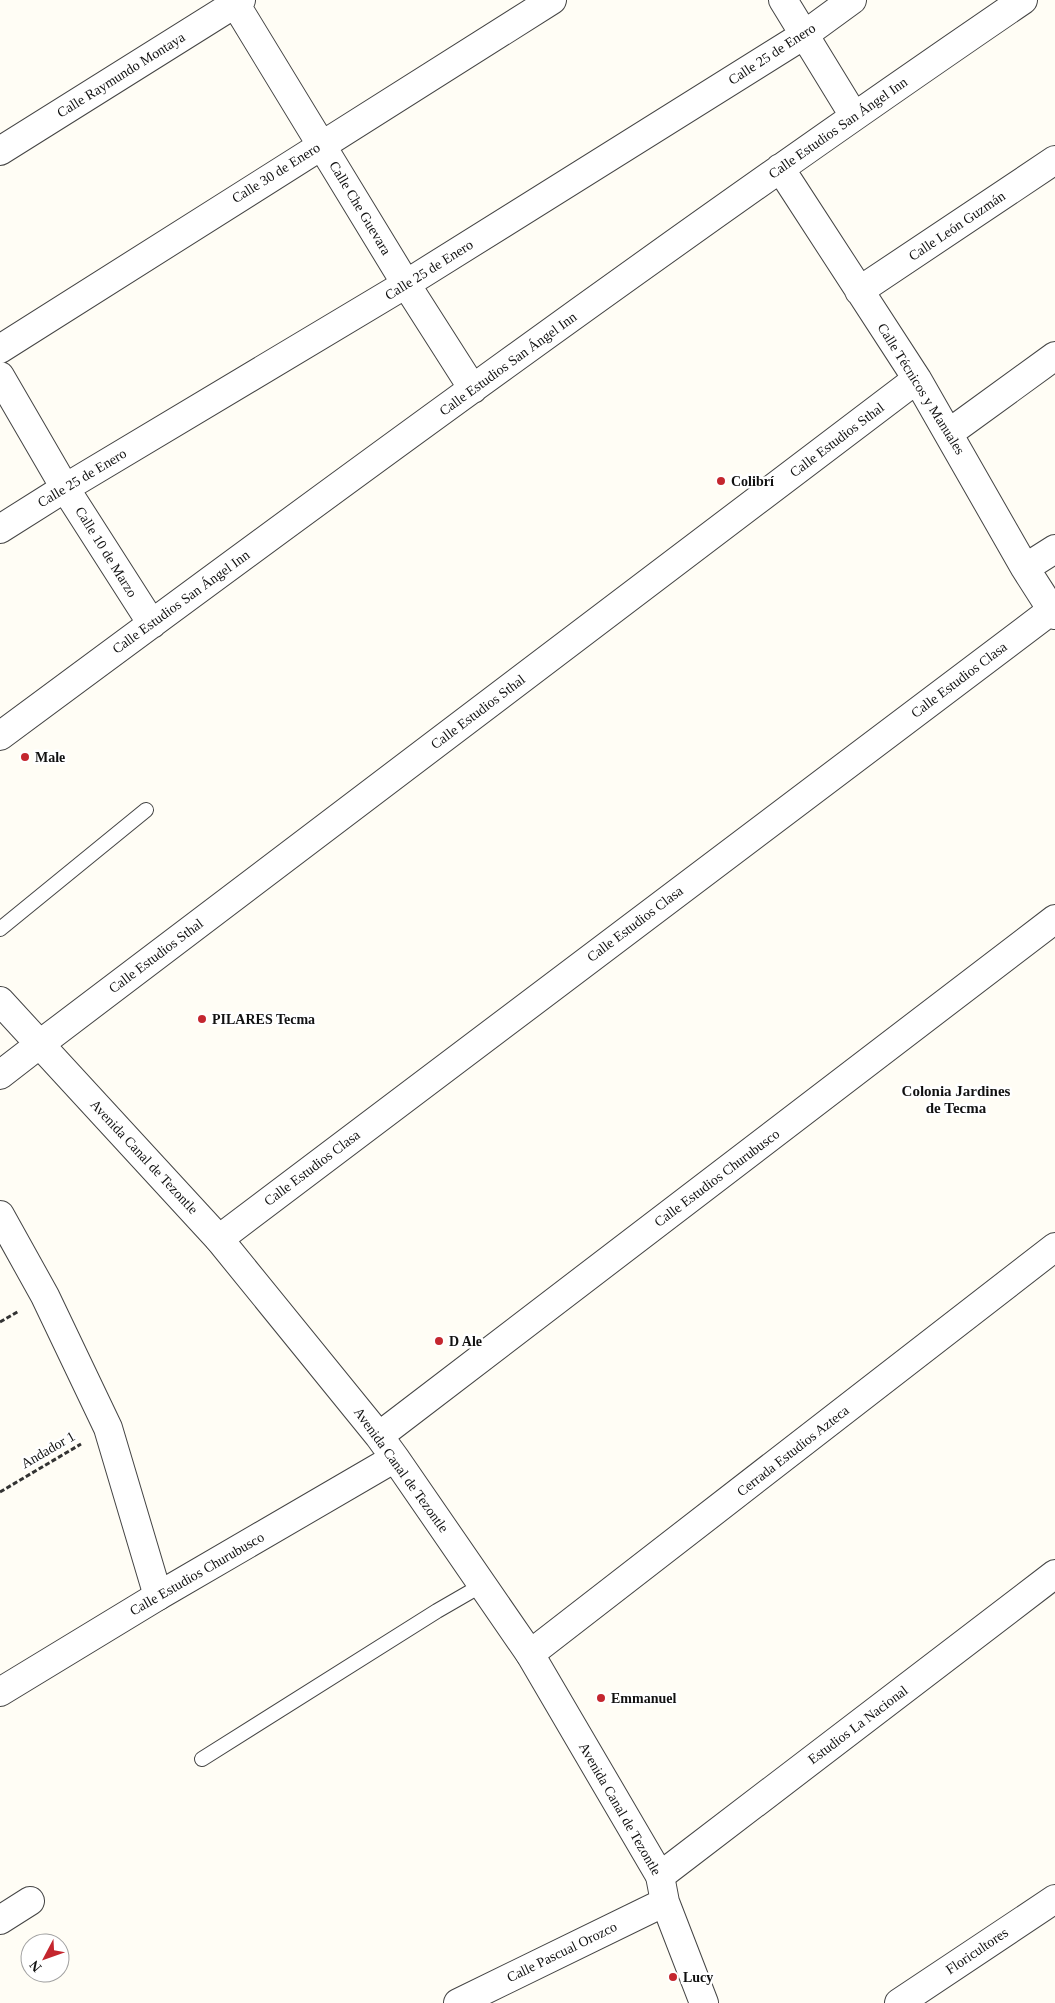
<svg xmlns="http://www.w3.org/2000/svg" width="1055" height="2003" font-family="'Times New Roman',serif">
<rect width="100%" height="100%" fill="#fffdf5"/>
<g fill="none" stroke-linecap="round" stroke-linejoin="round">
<g stroke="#444" stroke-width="16">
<path id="service" d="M 0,929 L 146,810
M 202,1759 L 437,1611 L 482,1585"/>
</g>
<g stroke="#444" stroke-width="30">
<path id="minor" d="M 233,0 L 406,284 L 473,389
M 783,0 L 854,116
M 0,151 L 241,0
M 780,168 L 917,379 L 1025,568 L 1055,615
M 859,291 L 1055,160
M 0,349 L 552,0
M 0,376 L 65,488 L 152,624
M 949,433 L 1055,356
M 0,529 L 65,488 L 406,284 L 804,35 L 852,0
M 1025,568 L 1055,549
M 0,736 C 337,486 676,237 1023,0
M 40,1044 L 917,379
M 219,1239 L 1052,610
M 530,1654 L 1055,1247
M 0,1692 L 158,1596
M 660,1876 L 1055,1574
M 0,1920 L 30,1901
M 899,2003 L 1055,1899"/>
</g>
<g stroke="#444" stroke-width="30">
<path id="tertiary" d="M 0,1001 L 219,1239 L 379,1436 L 395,1458 L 530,1654 L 660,1876 L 665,1902 L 704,2003
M 0,1075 L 40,1044
M 0,1215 L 45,1296 L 108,1428 L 158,1596 L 395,1458
M 379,1436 L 1055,919
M 458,2003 L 665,1902"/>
</g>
<path stroke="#333" stroke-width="3" stroke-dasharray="5 2.5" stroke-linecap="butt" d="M 0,1322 L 19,1311
M 0,1492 L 81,1444"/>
<use href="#service" stroke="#fff" stroke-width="14"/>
<use href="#minor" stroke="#fff" stroke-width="28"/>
<use href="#tertiary" stroke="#fff" stroke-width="28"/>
</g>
<g fill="#c4262e" stroke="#fff" stroke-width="2">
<circle cx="721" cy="481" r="5"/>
<circle cx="25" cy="757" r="5"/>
<circle cx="202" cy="1019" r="5"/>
<circle cx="439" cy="1341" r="5"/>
<circle cx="601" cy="1698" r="5"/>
<circle cx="673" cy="1977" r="5"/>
</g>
<g text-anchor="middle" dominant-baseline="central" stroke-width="5" stroke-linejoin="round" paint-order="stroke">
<g font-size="14" fill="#111" stroke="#fff">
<text transform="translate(772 54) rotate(-33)">Calle 25 de Enero</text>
<text transform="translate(121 75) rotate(-32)">Calle Raymundo Montaya</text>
<text transform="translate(838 128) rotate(-35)">Calle Estudios San Ángel Inn</text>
<text transform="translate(276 173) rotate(-32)">Calle 30 de Enero</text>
<text transform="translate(360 208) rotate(59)">Calle Che Guevara</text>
<text transform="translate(957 226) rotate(-34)">Calle León Guzmán</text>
<text transform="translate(429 270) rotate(-32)">Calle 25 de Enero</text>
<text transform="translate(508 364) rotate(-36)">Calle Estudios San Ángel Inn</text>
<text transform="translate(921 389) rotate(58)">Calle Técnicos y Manuales</text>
<text transform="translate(837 440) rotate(-37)">Calle Estudios Sthal</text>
<text transform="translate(82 478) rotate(-31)">Calle 25 de Enero</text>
<text transform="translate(106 552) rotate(58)">Calle 10 de Marzo</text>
<text transform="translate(181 602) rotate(-36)">Calle Estudios San Ángel Inn</text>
<text transform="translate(959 680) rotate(-37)">Calle Estudios Clasa</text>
<text transform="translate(478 712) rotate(-37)">Calle Estudios Sthal</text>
<text transform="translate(635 924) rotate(-37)">Calle Estudios Clasa</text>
<text transform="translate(156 956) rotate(-37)">Calle Estudios Sthal</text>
<text transform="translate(144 1157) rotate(47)">Avenida Canal de Tezontle</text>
<text transform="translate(312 1168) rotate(-37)">Calle Estudios Clasa</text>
<text transform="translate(717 1178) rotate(-37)">Calle Estudios Churubusco</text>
<text transform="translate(48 1450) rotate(-30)">Andador 1</text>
<text transform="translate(793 1451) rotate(-38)">Cerrada Estudios Azteca</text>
<text transform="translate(401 1470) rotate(54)">Avenida Canal de Tezontle</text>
<text transform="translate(197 1574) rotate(-30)">Calle Estudios Churubusco</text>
<text transform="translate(858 1725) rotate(-37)">Estudios La Nacional</text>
<text transform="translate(620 1809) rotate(60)">Avenida Canal de Tezontle</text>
<text transform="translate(977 1951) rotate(-34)">Floricultores</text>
<text transform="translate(562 1952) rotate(-26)">Calle Pascual Orozco</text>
</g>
<g font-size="14" font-weight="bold" fill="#111" stroke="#fff" text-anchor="start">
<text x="731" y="481">Colibrí</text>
<text x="35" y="757">Male</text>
<text x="212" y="1019">PILARES Tecma</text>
<text x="449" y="1341">D Ale</text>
<text x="611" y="1698">Emmanuel</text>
<text x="683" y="1977">Lucy</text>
</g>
<g font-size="15" font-weight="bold" fill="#111" stroke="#fff">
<text x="956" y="1091">Colonia Jardines<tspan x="956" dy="17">de Tecma</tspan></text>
</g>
</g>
<g transform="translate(45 1958) rotate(229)"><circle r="24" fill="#ffffff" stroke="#a0a0a0"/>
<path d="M0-4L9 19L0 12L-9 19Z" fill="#c4262e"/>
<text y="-8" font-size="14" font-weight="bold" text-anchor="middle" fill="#111111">N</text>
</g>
</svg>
